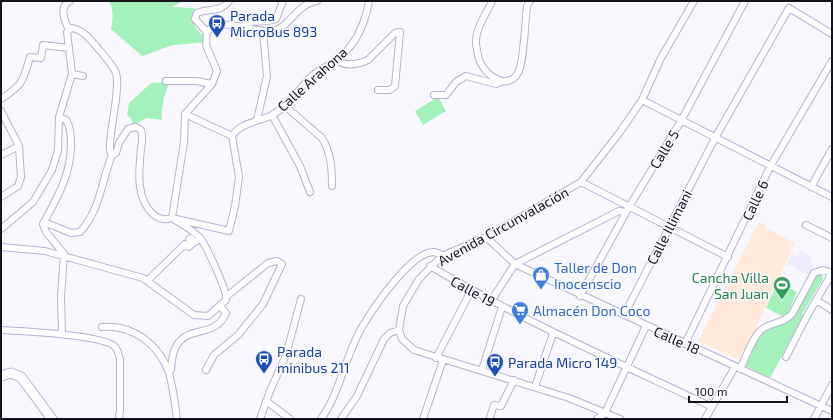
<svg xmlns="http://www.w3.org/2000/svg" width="833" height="420" font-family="'Exo 2',sans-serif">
<rect width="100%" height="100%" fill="#f8f7fd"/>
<path fill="#edebfb" d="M 801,251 L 813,258 L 810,264 L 814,266 L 810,276 L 794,269 L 795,267 L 787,264 L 791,254 L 798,257 Z"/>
<path fill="#fee9da" d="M 759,222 L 767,225 L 766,228 L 795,243 L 756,328 L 757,329 L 741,361 L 698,341 Z"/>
<path fill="#a5f1bc" d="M 109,1 L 183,1 L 172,7 L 195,8 L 195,27 L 201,34 L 205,34 L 208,42 L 173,45 L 142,56 L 111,29 C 113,19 114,10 109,1 Z
M 170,82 C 164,93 161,108 162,120 L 147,118 L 132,126 L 132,120 L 127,115 L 129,103 L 151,83 Z
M 438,97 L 446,111 L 423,125 L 415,111 Z
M 818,274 L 822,275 L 823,279 L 802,314 L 804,315 L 770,378 L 746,366 L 760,333 L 790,320 Z
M 778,282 L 797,292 L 786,318 L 766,308 Z"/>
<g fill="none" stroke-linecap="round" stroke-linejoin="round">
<g stroke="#b8b2d2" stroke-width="8">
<path id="street" d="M 492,1 C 486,15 475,28 476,44 C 477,49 478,57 480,62 C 487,76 507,91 518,73 C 524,63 525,21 527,6 L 530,1
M 242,27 C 247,18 266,24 276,19 L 283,1
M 69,29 C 64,21 59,6 70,1
M 207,32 L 195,19 L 197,13 C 208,8 220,13 229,1
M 337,60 C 346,67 359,64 368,60 L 395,33 L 400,32 L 395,86 L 390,90 L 378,90
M 72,74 L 83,76
M 166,81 L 196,81 L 212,84
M 434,95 L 446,95 L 456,82 L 466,76 L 496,84 L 501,82
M 1,99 C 23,85 23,81 30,57 L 41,58 L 43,45 L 69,48
M 642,100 L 832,197
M 285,106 L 322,138 C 331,153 332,168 332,186
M 1,111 L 19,146 L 21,177 L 18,186 L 1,197
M 185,114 L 232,136
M 272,115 L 300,166 L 310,192
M 59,117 L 66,120 C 70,126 71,136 71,144 C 71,175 57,198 43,224 L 46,232 L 64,254 L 61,296 L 62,334
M 257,120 L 267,76 L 263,32
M 1,155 L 19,146
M 112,155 L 116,153 L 119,143 L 128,129 L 136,127 L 141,130 C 143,136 142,143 141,149 C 139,170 135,199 154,215 C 159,219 166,220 172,218 L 184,142 L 185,114 L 212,84 L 217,71 L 206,45 L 207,32 C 220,14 254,34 272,31 C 290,28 296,4 317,1
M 581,182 L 728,257
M 811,187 L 832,149
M 172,218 L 229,231 L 235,206 L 239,177 L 232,136 C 241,122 259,122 272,115 C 289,106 299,88 313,75 C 320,69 329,66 336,60 C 356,46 365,24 369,1
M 44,222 L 71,233 L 80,232 C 101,209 101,182 112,155
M 806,225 L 832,238
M 1,229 L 33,202 L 52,170 L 58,150 L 59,117 L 72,74 L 67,32 L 71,28 C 82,29 89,38 96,46 C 102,54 112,63 116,73 C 122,90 104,148 112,155
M 486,237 L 515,264 L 832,411
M 1,247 L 45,251 L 143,278 L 194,315 L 208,316 L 226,300 C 228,292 206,245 200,238 C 193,230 183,225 175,220
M 430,266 C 521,320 617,362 712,407
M 148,280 L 185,244 L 189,247 L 193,243 L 189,239 L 191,238 L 195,242 L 200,239
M 580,296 L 629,207 L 681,121 L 745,1
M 816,300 L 832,310
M 491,301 L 515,264 L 619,211 L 626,212
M 624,315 L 715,138 L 789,8 L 832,34
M 102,327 C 132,324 159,344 169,373 C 173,387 175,404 177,419
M 1,330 C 21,331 101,335 114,346 C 118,349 119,355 120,360 L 120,409 L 119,419
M 685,344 L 770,167 L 832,61
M 786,357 L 807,316 L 832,273
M 436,358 L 471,291
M 740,369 C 746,358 751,339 761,330 C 771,322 783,324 792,314 L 814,273 L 823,270 L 832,273
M 206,370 L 214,355 L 238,335 L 263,304 L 282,264 L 277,261 L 268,263 L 227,296
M 482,370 L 502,307
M 169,372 L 171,370 C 173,315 213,345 226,313 L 220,306
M 535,387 L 553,333
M 266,401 L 290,419
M 490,417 L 494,405 L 501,406 L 514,380
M 260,419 L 270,391 L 286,355 L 301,299
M 321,419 C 341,391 345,356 362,327 C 371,312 421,234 442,256
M 341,419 L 357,396 L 384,339 L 390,333 L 399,330
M 423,419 L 443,360
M 597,419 L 605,413 L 646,326
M 620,419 L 569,398 L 414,350 L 402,339 L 399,330 L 403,306 L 419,279 L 442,256 L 486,237 L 581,182 L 620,132 L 642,100 L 661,58 L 694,1
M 705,419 L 735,367
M 814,419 L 832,385"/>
</g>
<g stroke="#b8b2d2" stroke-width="11">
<path id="secondary" d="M 1,376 L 11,373 L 21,377 L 52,419"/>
</g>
<use href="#street" stroke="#fff" stroke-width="6"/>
<use href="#secondary" stroke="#fff" stroke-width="9"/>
</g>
<defs>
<g id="bus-pin" transform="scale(0.9)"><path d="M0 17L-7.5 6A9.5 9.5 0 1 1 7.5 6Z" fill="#1a4fb4" stroke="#f8f7fd"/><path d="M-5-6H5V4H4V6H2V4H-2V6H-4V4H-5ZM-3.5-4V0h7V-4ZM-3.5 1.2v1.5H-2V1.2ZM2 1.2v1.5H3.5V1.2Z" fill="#fff"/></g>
<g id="shop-pin" transform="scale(0.9)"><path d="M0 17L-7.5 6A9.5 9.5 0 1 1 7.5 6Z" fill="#3f7fe0" stroke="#f8f7fd"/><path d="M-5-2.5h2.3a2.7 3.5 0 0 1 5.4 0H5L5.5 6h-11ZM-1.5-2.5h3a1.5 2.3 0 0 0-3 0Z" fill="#fff"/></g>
<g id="stadium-pin" transform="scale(0.9)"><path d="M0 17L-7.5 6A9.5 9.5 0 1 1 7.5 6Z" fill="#2e9e5b" stroke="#f8f7fd"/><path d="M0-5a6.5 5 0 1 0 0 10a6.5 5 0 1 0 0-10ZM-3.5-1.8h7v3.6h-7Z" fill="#fff"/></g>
<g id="supermarket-pin" transform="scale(0.9)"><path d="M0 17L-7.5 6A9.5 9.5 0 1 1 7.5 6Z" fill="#3f7fe0" stroke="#f8f7fd"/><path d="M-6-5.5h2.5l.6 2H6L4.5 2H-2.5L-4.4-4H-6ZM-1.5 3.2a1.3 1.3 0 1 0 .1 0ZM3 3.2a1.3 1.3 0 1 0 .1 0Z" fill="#fff"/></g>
</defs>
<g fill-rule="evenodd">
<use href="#bus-pin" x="217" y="23"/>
<use href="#shop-pin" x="541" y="275"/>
<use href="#stadium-pin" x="782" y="285"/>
<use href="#supermarket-pin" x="520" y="310"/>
<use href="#bus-pin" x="264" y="359"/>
<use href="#bus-pin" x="495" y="362"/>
</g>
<g text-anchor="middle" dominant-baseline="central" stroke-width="3" stroke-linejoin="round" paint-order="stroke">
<g font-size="14" fill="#164399" stroke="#f8f7fd" text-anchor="start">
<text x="230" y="15">Parada<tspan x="230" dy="16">MicroBus 893</tspan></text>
<text x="277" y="351">Parada<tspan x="277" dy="16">minibus 211</tspan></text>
<text x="508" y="362">Parada Micro 149</text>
</g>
<g font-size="14" fill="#15131e" stroke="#f8f7fd">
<text transform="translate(312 79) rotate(-42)">Calle Arahona</text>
<text transform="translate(664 149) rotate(-59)">Calle 5</text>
<text transform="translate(755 200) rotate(-65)">Calle 6</text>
<text transform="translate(503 226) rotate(-29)">Avenida Circunvalación</text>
<text transform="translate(669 227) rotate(-63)">Calle Illimani</text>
<text transform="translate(473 291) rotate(29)">Calle 19</text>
<text transform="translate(677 340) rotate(24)">Calle 18</text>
</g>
<g font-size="14" fill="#366cbe" stroke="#f8f7fd" text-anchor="start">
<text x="554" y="267">Taller de Don<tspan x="554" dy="16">Inocenscio</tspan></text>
<text x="533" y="310">Almacén Don Coco</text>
</g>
<g font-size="14" fill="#27864d" stroke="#f8f7fd" text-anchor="end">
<text x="769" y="277">Cancha Villa<tspan x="769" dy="16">San Juan</tspan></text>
</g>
</g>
<rect width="833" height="420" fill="none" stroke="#15131e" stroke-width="4"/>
<path d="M689 396v6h98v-6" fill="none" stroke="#15131e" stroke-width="2"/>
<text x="695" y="396" font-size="12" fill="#15131e" stroke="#f8f7fd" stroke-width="3" paint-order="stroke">100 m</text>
</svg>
